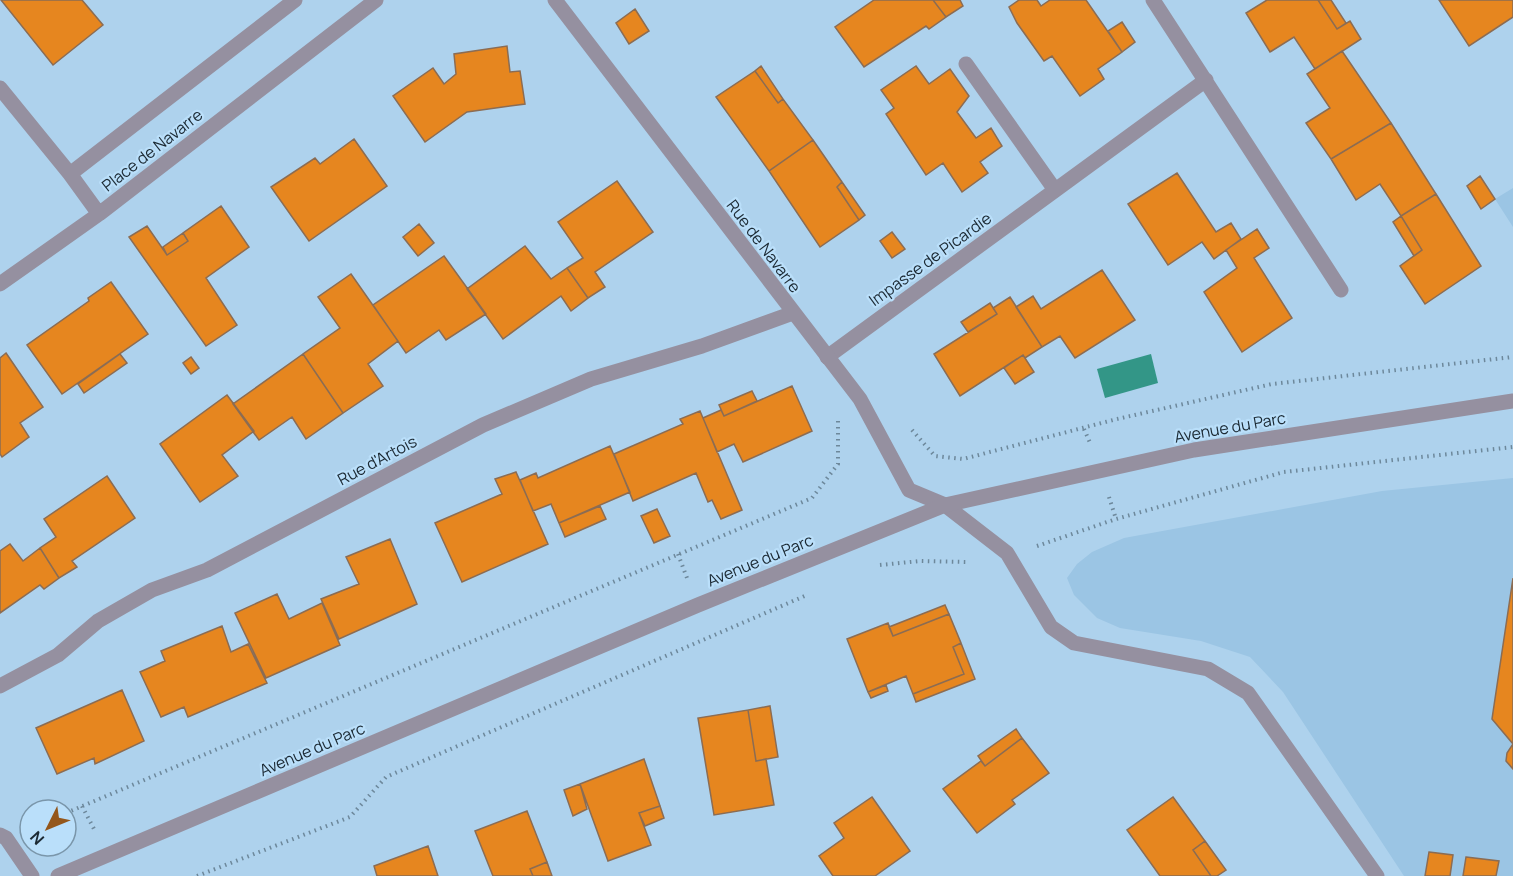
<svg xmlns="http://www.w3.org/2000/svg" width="1513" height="876" font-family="Manrope,sans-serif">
<rect width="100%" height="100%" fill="#aed2ed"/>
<path fill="#9bc5e4" d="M 1513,188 L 1513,227 L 1495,199 Z
M 1513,478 L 1513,876 L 1404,876 L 1283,692 L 1250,657 L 1201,641 L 1120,628 L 1097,618 L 1074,595 L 1067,578 L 1077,564 L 1092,552 L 1124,538 L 1382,491 Z"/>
<path fill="#339687" d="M 1151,354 L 1158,383 L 1105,398 L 1097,369 Z"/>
<path fill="#e6861f" stroke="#8b6c53" stroke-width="1.5" d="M 1,0 L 82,0 L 103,25 L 53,65 Z
M 874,0 L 933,0 L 946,17 L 929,29 L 926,26 L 864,67 L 835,27 Z
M 933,0 L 960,0 L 963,6 L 946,17 Z
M 1019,0 L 1037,0 L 1041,6 L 1050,0 L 1086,0 L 1122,52 L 1098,69 L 1104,79 L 1080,96 L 1052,56 L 1044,61 L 1017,23 L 1009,7 Z
M 1267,0 L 1318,0 L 1337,29 L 1350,21 L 1361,39 L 1315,69 L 1294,37 L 1270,52 L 1246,13 Z
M 1318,0 L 1331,0 L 1346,23 L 1337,29 Z
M 1439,0 L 1513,0 L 1513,17 L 1469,46 Z
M 635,9 L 649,31 L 629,44 L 616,23 Z
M 1122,22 L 1135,42 L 1122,52 L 1108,31 Z
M 507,46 L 510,72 L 520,71 L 525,104 L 467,112 L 425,142 L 393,96 L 433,68 L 444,84 L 456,74 L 454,54 Z
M 1342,51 L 1391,123 L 1331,159 L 1306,123 L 1330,108 L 1307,74 Z
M 761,66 L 783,99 L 778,103 L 755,71 Z
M 916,66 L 929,84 L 950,69 L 969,96 L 957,112 L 976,138 L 991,128 L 1002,146 L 980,162 L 988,173 L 962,192 L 943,163 L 926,175 L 886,114 L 894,108 L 881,90 Z
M 755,71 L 778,103 L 783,99 L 813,140 L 769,171 L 716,97 Z
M 1391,123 L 1436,194 L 1401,216 L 1380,184 L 1356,200 L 1331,159 Z
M 354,139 L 387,186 L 309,241 L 271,187 L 315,158 L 320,164 Z
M 813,140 L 842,182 L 837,187 L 859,220 L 820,247 L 769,171 Z
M 1177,173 L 1216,232 L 1231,223 L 1241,239 L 1214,259 L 1202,242 L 1168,265 L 1128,204 Z
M 1480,176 L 1495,199 L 1481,209 L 1467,186 Z
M 617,181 L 653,232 L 595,272 L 605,287 L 588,298 L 567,268 L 583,258 L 558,222 Z
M 842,182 L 865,215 L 859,220 L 837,187 Z
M 1436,194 L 1481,266 L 1425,304 L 1400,266 L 1422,250 L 1401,216 Z
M 221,206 L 249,247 L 206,278 L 237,325 L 206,346 L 129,237 L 147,226 L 167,255 L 188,241 L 183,233 Z
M 1401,216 L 1422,250 L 1414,256 L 1393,222 Z
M 419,224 L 434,243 L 418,256 L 403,237 Z
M 1257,229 L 1269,248 L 1254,258 L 1292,318 L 1242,352 L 1204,292 L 1237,268 L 1226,250 Z
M 892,232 L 905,249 L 892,258 L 880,241 Z
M 183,233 L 188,241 L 167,255 L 163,247 Z
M 525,246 L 551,279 L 567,268 L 588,298 L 571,311 L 561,296 L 503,339 L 467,289 Z
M 444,256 L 486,314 L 446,340 L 439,330 L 406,353 L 373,305 Z
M 1102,270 L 1135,320 L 1075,358 L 1060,336 L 1042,347 L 1016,307 L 1033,296 L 1041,309 Z
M 351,274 L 398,341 L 368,364 L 383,386 L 343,413 L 303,354 L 340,328 L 318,297 Z
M 111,282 L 148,334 L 62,394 L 27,345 L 89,301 L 88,298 Z
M 1010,297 L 1042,347 L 1025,358 L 1023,355 L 960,396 L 934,354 L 997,314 L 993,308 Z
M 990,303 L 997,314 L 968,332 L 961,322 Z
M 6,353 L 43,407 L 20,423 L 29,437 L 2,457 L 0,454 L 0,358 Z
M 120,354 L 127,363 L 84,393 L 78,384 Z
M 303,354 L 343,413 L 306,439 L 292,417 L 259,440 L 233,404 Z
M 1023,355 L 1034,372 L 1015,384 L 1004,368 Z
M 191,357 L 199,368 L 191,374 L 183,363 Z
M 792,386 L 812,431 L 743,462 L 734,444 L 717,452 L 703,418 L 721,410 L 724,416 Z
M 752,391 L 757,401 L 724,416 L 719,405 Z
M 227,395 L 254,431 L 222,455 L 238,476 L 200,502 L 160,444 Z
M 700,411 L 742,510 L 721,519 L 712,500 L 708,502 L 696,473 L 633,501 L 614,454 L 683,424 L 680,419 Z
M 610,446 L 630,492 L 559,523 L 551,504 L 533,511 L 520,480 L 536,473 L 538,478 Z
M 516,472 L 548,544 L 462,582 L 435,523 L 502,494 L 495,479 Z
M 107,476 L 135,518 L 72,561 L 77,567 L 59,578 L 40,548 L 56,537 L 44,519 Z
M 600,506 L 606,519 L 565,537 L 559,523 Z
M 657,509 L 670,536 L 654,543 L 641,516 Z
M 390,539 L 417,604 L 339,639 L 321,599 L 359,584 L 346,557 Z
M 10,544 L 23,561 L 40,548 L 59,578 L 44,589 L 40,585 L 0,613 L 0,551 Z
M 1513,578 L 1513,769 L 1506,761 L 1507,753 L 1513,744 L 1492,719 Z
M 277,594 L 289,619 L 322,603 L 340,645 L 266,678 L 235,613 Z
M 945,605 L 949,614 L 893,636 L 889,627 Z
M 949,614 L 961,643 L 953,647 L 964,674 L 913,694 L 906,676 L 868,692 L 847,639 L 888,623 L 893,636 Z
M 222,626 L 231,652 L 248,644 L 267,683 L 188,717 L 184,707 L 161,717 L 140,672 L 165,661 L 161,651 Z
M 961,643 L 975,679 L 916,702 L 913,694 L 964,674 L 953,647 Z
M 886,685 L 888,691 L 871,698 L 868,692 Z
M 122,690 L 144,741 L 95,764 L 94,758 L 57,774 L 36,728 Z
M 770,706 L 778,757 L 756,761 L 748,710 Z
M 748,710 L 756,761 L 766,759 L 774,805 L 714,815 L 698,718 Z
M 1016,729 L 1022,738 L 985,766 L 978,756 Z
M 1022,738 L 1049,773 L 1012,800 L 1015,804 L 977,833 L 943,789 L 981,761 L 985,766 Z
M 644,759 L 660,806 L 639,813 L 651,845 L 608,861 L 580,784 Z
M 580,784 L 587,809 L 573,816 L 564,790 Z
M 872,797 L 910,851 L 875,876 L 833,876 L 819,856 L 844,838 L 834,823 Z
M 1173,797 L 1205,841 L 1193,850 L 1211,876 L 1160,876 L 1127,830 Z
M 660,806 L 664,818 L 645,826 L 639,813 Z
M 527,811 L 547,862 L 530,869 L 533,876 L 493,876 L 475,831 Z
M 1205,841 L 1226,870 L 1217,876 L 1211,876 L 1193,850 Z
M 428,846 L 438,876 L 377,876 L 374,866 Z
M 1429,852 L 1453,855 L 1450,876 L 1425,876 Z
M 1466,857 L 1499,861 L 1496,876 L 1463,876 Z
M 547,862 L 552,876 L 533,876 L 530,869 Z"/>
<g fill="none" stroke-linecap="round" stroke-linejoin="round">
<path stroke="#6d889b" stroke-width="4" stroke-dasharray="1.5 4.5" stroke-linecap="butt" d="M 1084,429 L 1091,445
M 912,430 L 935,456 L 963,459 L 1117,419 L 1272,384 L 1513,357
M 1109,497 L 1116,519
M 1037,546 L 1116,519 L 1284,472 L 1513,447
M 678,554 L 687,578
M 880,565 L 920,561 L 969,562
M 82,806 L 94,829
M 66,813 L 812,498 L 838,464 L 838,421
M 197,876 L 350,817 L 386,777 L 807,595"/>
<path stroke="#9590a0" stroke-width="15" d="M 1153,0 L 1341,290
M 966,64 L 1055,190
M 827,357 L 1206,80
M 945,505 L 1007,553 L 1051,627 L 1074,643 L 1208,669 L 1248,693 L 1377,876
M 0,835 L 6,838 L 32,876"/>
<path stroke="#9590a0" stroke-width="15" d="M 295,0 L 70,174 L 99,214 L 376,0
M 555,0 L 860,399 L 909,490 L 945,505
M 0,88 L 70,174
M 0,284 L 99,214
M 0,686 L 58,655 L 98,621 L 152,590 L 207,570 L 483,425 L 591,379 L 702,346 L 793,313"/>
<path stroke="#9590a0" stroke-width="15" d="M 58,876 L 698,605 L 945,505 L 1194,450 L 1513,401"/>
</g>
<g text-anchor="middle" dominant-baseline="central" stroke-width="4.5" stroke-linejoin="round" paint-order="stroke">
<g font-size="16" fill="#1b2933" stroke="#badffa">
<text transform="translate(152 150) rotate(-38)">Place de Navarre</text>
<text transform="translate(764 246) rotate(53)">Rue de Navarre</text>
<text transform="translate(930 259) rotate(-36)">Impasse de Picardie</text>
<text transform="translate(1230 427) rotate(-10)">Avenue du Parc</text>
<text transform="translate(377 460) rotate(-28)">Rue d'Artois</text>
<text transform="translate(760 560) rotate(-22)">Avenue du Parc</text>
<text transform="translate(312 749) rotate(-23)">Avenue du Parc</text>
</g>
</g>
<g transform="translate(48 828) rotate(227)"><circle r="28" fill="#badffa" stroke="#7a96aa" stroke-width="1.5"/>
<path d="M0-4.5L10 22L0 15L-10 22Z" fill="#94571b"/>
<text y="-9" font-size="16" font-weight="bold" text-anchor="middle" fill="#1b2933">N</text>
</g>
</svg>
